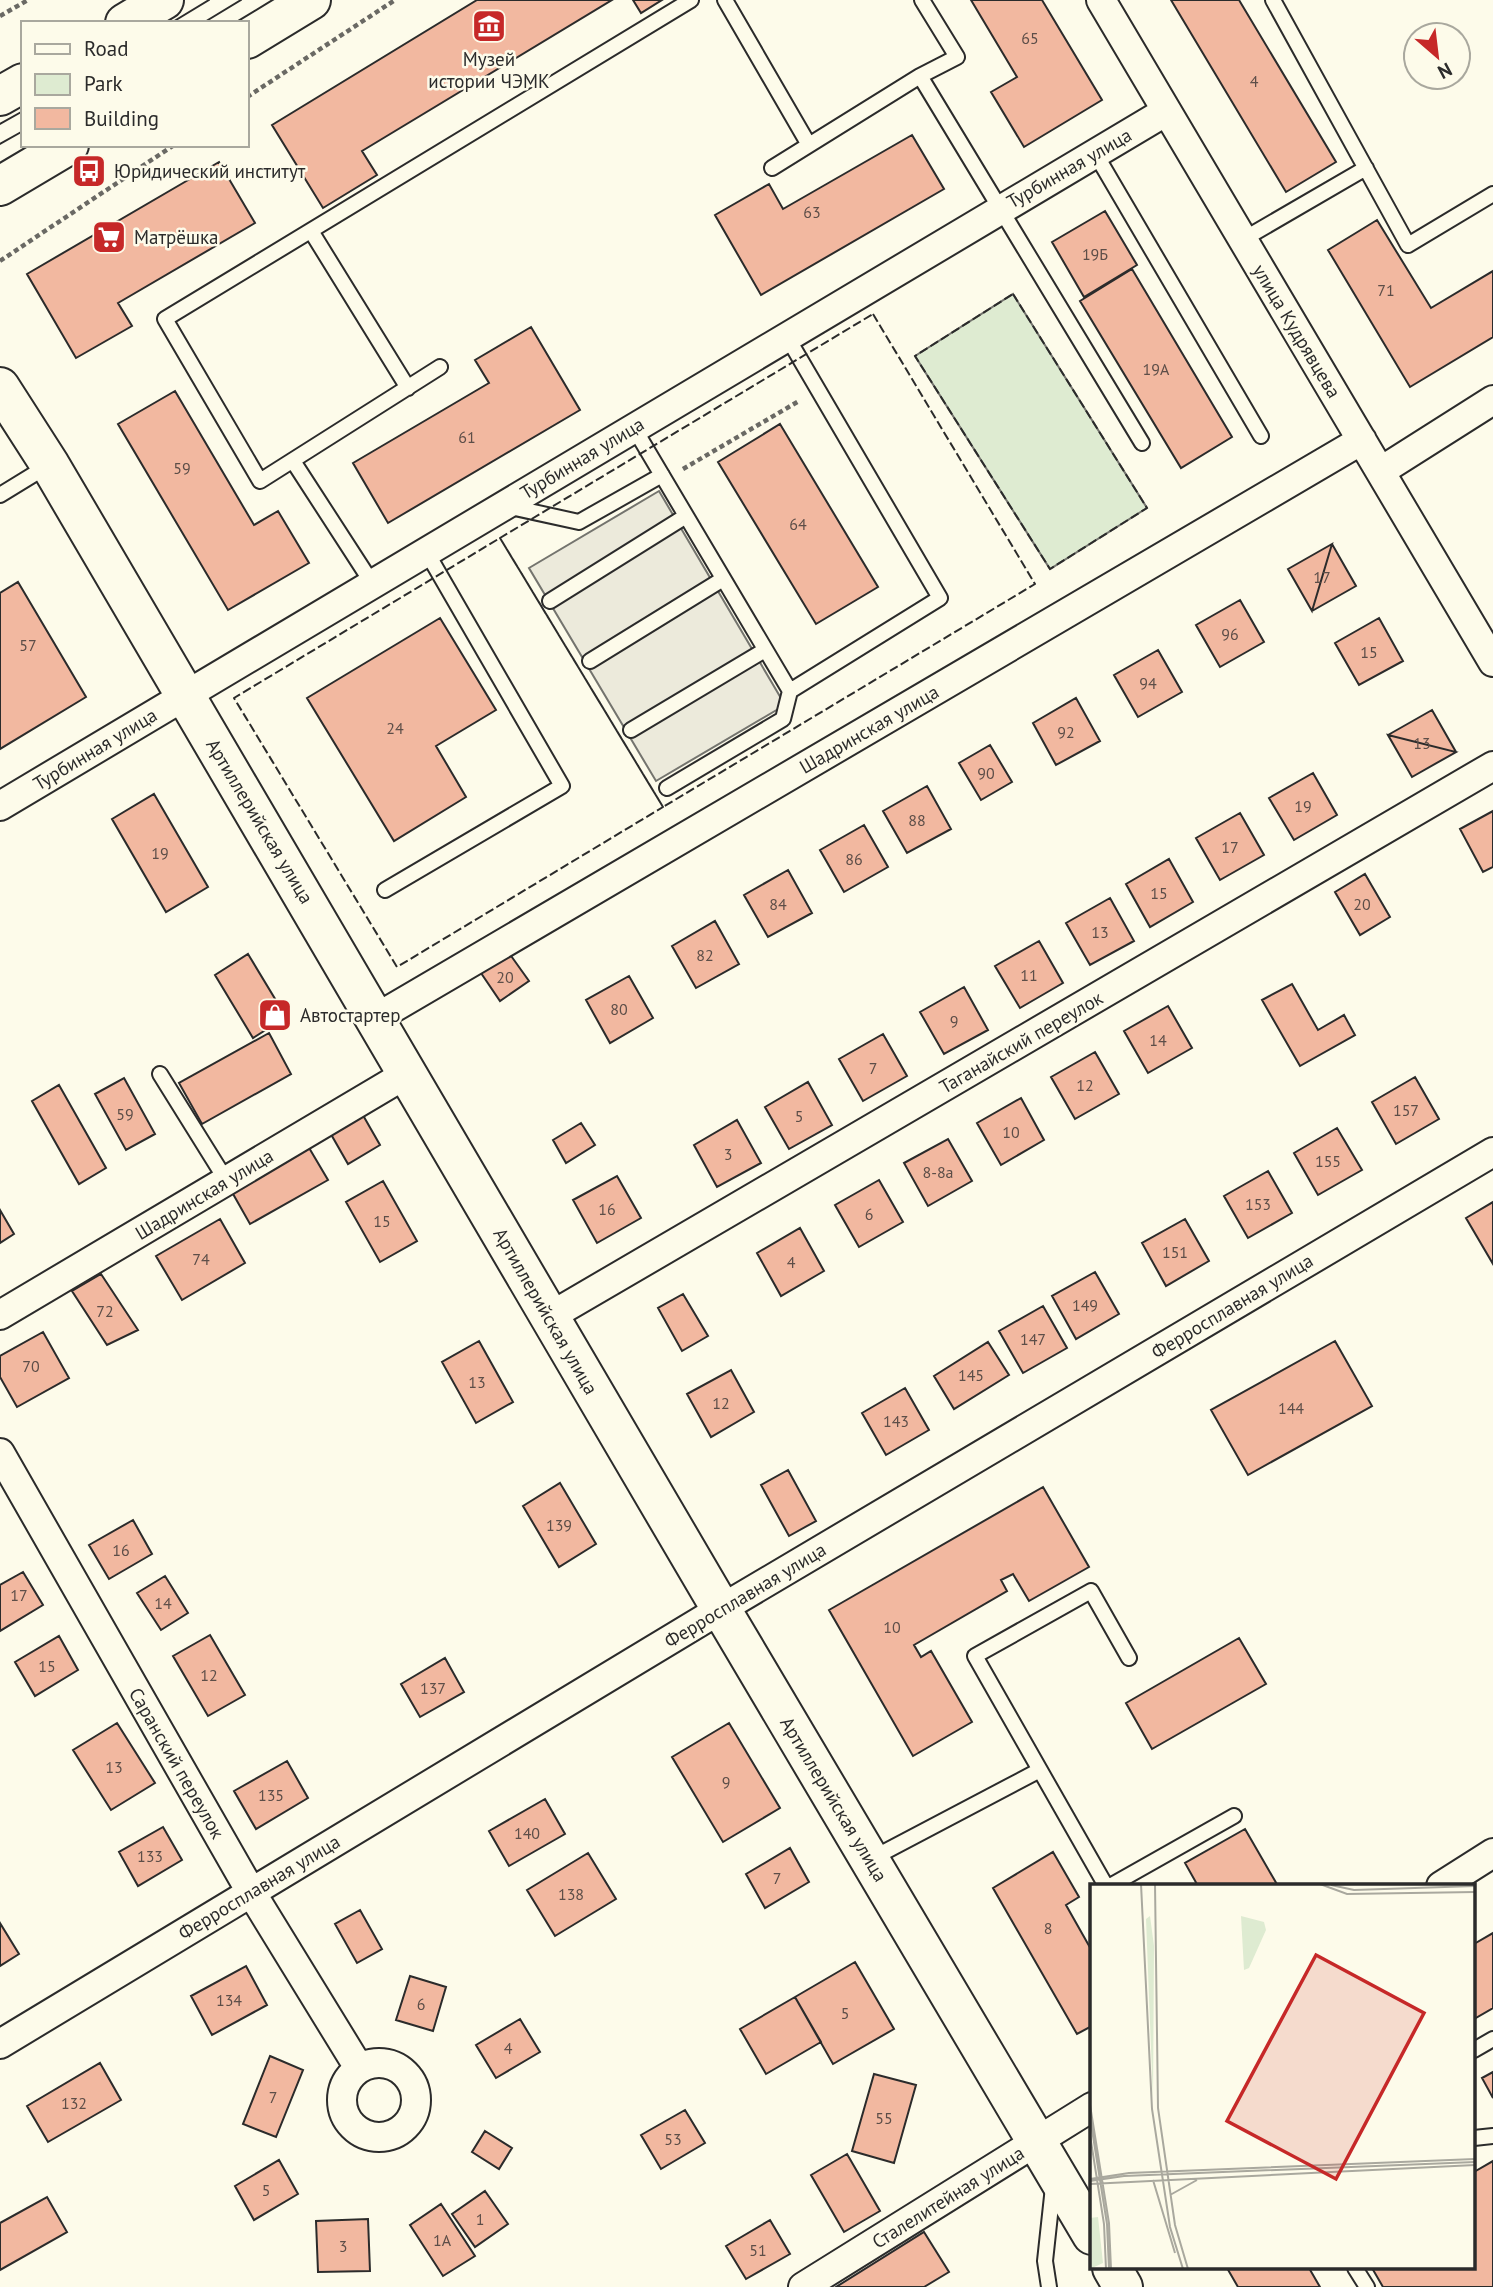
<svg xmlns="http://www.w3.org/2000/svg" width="1493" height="2287" font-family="'PT Sans',sans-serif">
<rect width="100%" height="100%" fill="#fdfbea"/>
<path fill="#deebd1" stroke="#74746e" stroke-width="2" d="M 1013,294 L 1147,508 L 1050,569 L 915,356 Z"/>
<path fill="#eceadb" stroke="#74746e" stroke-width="2" d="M 659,491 L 785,705 L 656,781 L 529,568 Z"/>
<path fill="#f2b8a0" stroke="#2b2b2b" stroke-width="2" d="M 477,0 L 612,0 L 362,151 L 377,175 L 323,208 L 272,125 Z
M 633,0 L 662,0 L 641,13 Z
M 971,0 L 1042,0 L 1102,100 L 1024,147 L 991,92 L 1017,77 Z
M 1171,0 L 1239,0 L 1336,162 L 1286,192 Z
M 912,135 L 944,189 L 761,295 L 715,215 L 769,184 L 783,209 Z
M 219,162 L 255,223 L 118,303 L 132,326 L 76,358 L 27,274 Z
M 1105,211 L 1137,265 L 1084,297 L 1052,242 Z
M 1377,220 L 1431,308 L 1493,271 L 1493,337 L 1410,387 L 1328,250 Z
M 1132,269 L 1232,437 L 1181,468 L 1080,301 Z
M 531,327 L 580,410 L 388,523 L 353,463 L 489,383 L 475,360 Z
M 175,391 L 254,525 L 278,511 L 309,563 L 228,610 L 118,424 Z
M 780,424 L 878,587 L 816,624 L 718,462 Z
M 1332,544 L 1356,586 L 1312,611 L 1288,569 Z
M 1332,544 L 1312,611 L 1288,569 Z
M 18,582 L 86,697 L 0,749 L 0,593 Z
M 1240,600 L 1264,642 L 1220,667 L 1196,625 Z
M 440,618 L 496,710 L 436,746 L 466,797 L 394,841 L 307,698 Z
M 1379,618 L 1403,661 L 1359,685 L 1335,643 Z
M 1158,650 L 1182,692 L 1138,717 L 1114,675 Z
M 1076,698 L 1100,741 L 1056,765 L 1033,723 Z
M 1432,710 L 1456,752 L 1412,777 L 1388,735 Z
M 1388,735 L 1456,752 L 1412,777 Z
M 990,745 L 1012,782 L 981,800 L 959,763 Z
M 1313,773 L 1337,815 L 1294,840 L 1269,798 Z
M 927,786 L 951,829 L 907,853 L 883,811 Z
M 154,794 L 208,887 L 166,912 L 112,819 Z
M 1493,811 L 1493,867 L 1483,872 L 1460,829 Z
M 1240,813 L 1264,855 L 1220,880 L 1196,838 Z
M 864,825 L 888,867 L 844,892 L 820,850 Z
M 1169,859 L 1193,902 L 1150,927 L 1126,884 Z
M 788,870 L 812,913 L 768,937 L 744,895 Z
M 1365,874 L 1390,917 L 1360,935 L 1335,892 Z
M 1110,898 L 1134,941 L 1090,965 L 1066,923 Z
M 715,921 L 739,964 L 696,988 L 672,946 Z
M 1039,941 L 1063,983 L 1020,1008 L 995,966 Z
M 509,953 L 529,981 L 500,1001 L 481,973 Z
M 248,954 L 286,1017 L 253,1038 L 215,975 Z
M 629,976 L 653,1018 L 610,1043 L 586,1000 Z
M 1292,984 L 1318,1030 L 1344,1015 L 1355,1035 L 1300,1066 L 1262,1000 Z
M 964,987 L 988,1030 L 944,1054 L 920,1012 Z
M 1168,1006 L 1192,1048 L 1148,1073 L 1124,1031 Z
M 269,1033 L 291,1074 L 202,1124 L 179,1083 Z
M 883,1034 L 907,1076 L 863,1101 L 839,1059 Z
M 1095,1052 L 1119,1094 L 1075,1119 L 1051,1077 Z
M 1415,1077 L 1439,1119 L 1396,1144 L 1372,1102 Z
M 124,1078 L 155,1134 L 126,1150 L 95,1094 Z
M 808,1082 L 832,1125 L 789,1149 L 765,1107 Z
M 59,1085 L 106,1168 L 79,1184 L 32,1101 Z
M 1021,1098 L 1044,1140 L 1001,1165 L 977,1123 Z
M 360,1110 L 380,1145 L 348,1164 L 328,1129 Z
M 737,1120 L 761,1163 L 717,1187 L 694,1145 Z
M 581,1123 L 595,1145 L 566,1163 L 553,1140 Z
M 1337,1128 L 1362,1170 L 1318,1195 L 1294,1153 Z
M 948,1139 L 972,1181 L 928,1206 L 904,1163 Z
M 305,1141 L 328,1180 L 250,1224 L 228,1185 Z
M 1268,1171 L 1292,1213 L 1248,1238 L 1224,1196 Z
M 617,1176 L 641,1218 L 597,1243 L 573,1200 Z
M 879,1180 L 903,1222 L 859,1247 L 835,1205 Z
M 383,1181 L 417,1241 L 380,1262 L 346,1202 Z
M 1493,1202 L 1493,1264 L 1466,1218 Z
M 0,1210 L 14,1234 L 0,1243 Z
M 220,1219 L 245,1263 L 182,1300 L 156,1256 Z
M 1185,1219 L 1209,1261 L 1166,1286 L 1142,1243 Z
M 800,1228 L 824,1271 L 781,1296 L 757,1253 Z
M 1095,1272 L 1119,1314 L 1076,1339 L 1052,1296 Z
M 101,1274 L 138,1330 L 107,1345 L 72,1291 Z
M 683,1294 L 708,1336 L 682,1351 L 658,1308 Z
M 1043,1306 L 1067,1348 L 1023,1373 L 999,1331 Z
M 43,1332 L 69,1378 L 17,1407 L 0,1377 L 0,1356 Z
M 479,1341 L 513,1402 L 476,1423 L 442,1362 Z
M 1335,1341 L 1372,1406 L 1248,1475 L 1211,1410 Z
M 988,1342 L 1009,1375 L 954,1409 L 934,1376 Z
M 731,1370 L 754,1412 L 711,1437 L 687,1394 Z
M 905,1388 L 929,1430 L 886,1455 L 862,1413 Z
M 788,1470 L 816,1521 L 789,1536 L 761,1485 Z
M 560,1483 L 596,1544 L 559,1567 L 523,1506 Z
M 1043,1487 L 1089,1567 L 1029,1601 L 1013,1574 L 1001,1580 L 1007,1591 L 914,1645 L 921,1657 L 931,1651 L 972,1722 L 913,1756 L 829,1610 Z
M 133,1520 L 152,1554 L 109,1579 L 89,1545 Z
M 23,1572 L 43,1605 L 0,1631 L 0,1585 Z
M 165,1576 L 188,1613 L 161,1630 L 137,1593 Z
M 210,1635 L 245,1695 L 208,1716 L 173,1656 Z
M 59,1636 L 78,1670 L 35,1696 L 15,1662 Z
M 1239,1638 L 1266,1684 L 1152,1749 L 1126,1703 Z
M 445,1658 L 464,1692 L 420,1717 L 401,1684 Z
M 117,1723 L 155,1783 L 111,1810 L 73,1750 Z
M 729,1723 L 780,1808 L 723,1842 L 672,1757 Z
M 287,1761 L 308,1798 L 256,1829 L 234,1791 Z
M 545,1799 L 565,1834 L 509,1866 L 489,1831 Z
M 163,1827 L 182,1860 L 138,1886 L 119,1852 Z
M 1245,1829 L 1278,1886 L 1198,1886 L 1185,1863 Z
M 790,1848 L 809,1882 L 765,1908 L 746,1874 Z
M 1053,1852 L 1079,1897 L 1066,1905 L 1092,1951 L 1092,2026 L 1077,2034 L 993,1888 Z
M 588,1853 L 616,1899 L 555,1936 L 527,1890 Z
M 360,1910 L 382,1949 L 357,1963 L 335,1924 Z
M 0,1923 L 19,1954 L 0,1966 Z
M 1493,1933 L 1493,2008 L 1474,2019 L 1474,1944 Z
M 855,1962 L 894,2029 L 833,2064 L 795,1997 Z
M 246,1966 L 267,2005 L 212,2035 L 191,1996 Z
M 410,1976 L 446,1987 L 433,2031 L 396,2020 Z
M 795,1997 L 821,2042 L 766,2074 L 740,2029 Z
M 520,2019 L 540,2052 L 496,2078 L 476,2045 Z
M 270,2056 L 303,2070 L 276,2137 L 243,2124 Z
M 100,2063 L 121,2100 L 48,2142 L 27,2106 Z
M 1493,2072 L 1493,2098 L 1482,2078 Z
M 874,2074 L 916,2085 L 894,2163 L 852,2151 Z
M 685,2110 L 705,2143 L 661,2169 L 641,2135 Z
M 485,2131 L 512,2148 L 499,2169 L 472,2152 Z
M 847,2154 L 880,2211 L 844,2232 L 811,2175 Z
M 279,2160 L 298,2194 L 254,2220 L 235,2186 Z
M 1493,2161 L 1493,2287 L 1383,2287 L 1372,2268 L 1474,2268 L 1474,2172 Z
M 485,2191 L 508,2224 L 475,2247 L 452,2214 Z
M 47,2197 L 67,2232 L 0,2270 L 0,2223 Z
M 441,2204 L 475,2256 L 443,2276 L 410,2225 Z
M 368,2219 L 370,2271 L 318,2272 L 316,2221 Z
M 770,2220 L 790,2254 L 746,2279 L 726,2246 Z
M 924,2232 L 949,2272 L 924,2287 L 836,2287 Z
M 1227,2268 L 1309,2268 L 1320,2287 L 1238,2287 Z"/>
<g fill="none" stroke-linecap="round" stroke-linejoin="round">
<g stroke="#2b2b2b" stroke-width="18">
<path id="lane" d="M 725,0 L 809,145
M 1273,0 L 1408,245 L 1493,194
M 920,76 L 1142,443
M 1095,153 L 1261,436
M 772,168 L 920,76 L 957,57 L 922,0
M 311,231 L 408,388
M 1242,240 L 1366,168
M 440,367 L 260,481 L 165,319 L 691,0
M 634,428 L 790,691 L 940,598 L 786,335
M 293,461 L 372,583
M 0,495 L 49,465
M 506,506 L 579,522 L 662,475
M 550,601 L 686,516
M 590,661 L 723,579
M 631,730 L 765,650
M 667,788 L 783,719 L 790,691
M 385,890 L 562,786 L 426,551
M 160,1074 L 226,1180
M 871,1859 L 1040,1770
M 1106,1886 L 975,1656 L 1091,1591 L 1129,1658
M 1110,1886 L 1234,1816
M 1474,2050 L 1493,2039
M 1474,2138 L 1493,2136
M 1355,2268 L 1367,2287
M 1049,2287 L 1045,2261 L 1053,2187"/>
</g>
<g stroke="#2b2b2b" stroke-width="32">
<path id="street" d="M 1101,0 L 1493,662
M 1381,471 L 1493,400
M 0,806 L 1165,112
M 376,1018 L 1362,440
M 0,1315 L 408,1073
M 549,1317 L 1493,766
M 0,1453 L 251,1892 L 359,2068
M 1441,1886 L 1493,1853
M 0,2044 L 721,1609 L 1493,1152
M342 2100a37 37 0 1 1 74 0a37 37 0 1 1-74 0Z
M 803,2287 L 1092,2107"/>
</g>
<g stroke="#2b2b2b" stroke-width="42">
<path id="secondary" d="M 0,387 L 50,465 L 721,1609 L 1092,2235
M 1112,2268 L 1123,2287"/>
</g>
<g stroke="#2b2b2b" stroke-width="42">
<path id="primary" d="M 125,23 L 164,0
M 247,39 L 311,0
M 0,96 L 23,83
M 0,186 L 69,145"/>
</g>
<path stroke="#6a6964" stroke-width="4.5" stroke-dasharray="5 3.5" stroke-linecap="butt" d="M 0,16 L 28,0
M 247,97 L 395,0
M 0,261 L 174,145
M 683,469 L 799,401"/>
<use href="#lane" stroke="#fdfbea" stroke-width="14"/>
<use href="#street" stroke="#fdfbea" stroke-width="28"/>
<use href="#secondary" stroke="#fdfbea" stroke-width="38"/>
<use href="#primary" stroke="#fdfbea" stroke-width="38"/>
<path stroke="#2b2b2b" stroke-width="2" d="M 171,23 L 209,0
M 203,23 L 241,0
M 0,124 L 23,111
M 0,144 L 23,131"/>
<path stroke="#2b2b2b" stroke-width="2" stroke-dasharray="9 3.5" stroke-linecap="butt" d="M 1013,294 L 1147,508 L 1050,569 L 915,356 Z
M 873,314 L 1035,584 L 663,807 L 500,538 Z
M 500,538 L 663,807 L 397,967 L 234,698 Z"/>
</g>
<defs>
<g id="museum-square" transform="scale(1.75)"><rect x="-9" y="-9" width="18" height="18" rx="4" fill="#c62828" stroke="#fdfbea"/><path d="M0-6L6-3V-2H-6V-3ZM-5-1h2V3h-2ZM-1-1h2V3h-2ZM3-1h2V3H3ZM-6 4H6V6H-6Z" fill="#fff"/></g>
<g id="bus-square" transform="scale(1.75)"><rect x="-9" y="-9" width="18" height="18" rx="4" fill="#c62828" stroke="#fdfbea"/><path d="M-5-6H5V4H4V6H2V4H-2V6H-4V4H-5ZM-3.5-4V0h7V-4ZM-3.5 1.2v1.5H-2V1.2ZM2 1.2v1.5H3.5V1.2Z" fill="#fff"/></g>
<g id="supermarket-square" transform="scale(1.75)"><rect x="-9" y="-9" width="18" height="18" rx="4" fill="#c62828" stroke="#fdfbea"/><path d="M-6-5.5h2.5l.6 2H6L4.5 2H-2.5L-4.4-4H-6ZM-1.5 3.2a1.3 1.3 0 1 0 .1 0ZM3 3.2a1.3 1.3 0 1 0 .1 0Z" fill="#fff"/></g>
<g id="shop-square" transform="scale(1.75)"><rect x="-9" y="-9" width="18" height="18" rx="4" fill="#c62828" stroke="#fdfbea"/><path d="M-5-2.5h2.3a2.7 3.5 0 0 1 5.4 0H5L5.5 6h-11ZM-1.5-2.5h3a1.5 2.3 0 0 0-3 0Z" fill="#fff"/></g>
</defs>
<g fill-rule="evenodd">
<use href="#museum-square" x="489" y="26"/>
<use href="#bus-square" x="89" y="171"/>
<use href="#supermarket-square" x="109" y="237"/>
<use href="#shop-square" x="275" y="1015"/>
</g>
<g text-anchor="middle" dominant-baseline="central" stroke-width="5" stroke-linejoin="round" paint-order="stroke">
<g font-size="16" fill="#5d4e48">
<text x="1030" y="38">65</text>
<text x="1254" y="81">4</text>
<text x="812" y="212">63</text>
<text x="1095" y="254">19Б</text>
<text x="1386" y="290">71</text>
<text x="1156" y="369">19А</text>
<text x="467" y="437">61</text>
<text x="182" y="468">59</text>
<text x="798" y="524">64</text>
<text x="1322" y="577">17</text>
<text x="1230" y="634">96</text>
<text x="28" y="645">57</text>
<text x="1369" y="652">15</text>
<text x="1148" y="683">94</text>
<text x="395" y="728">24</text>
<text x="1066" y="732">92</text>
<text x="1422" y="743">13</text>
<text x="986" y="773">90</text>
<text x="1303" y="806">19</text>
<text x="917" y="820">88</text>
<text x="1230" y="847">17</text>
<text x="160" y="853">19</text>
<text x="854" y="859">86</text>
<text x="1159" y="893">15</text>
<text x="778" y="904">84</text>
<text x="1362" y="904">20</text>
<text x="1100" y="932">13</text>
<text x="705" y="955">82</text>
<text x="1029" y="975">11</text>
<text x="505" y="977">20</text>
<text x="619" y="1009">80</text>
<text x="954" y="1021">9</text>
<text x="1158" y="1040">14</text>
<text x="873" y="1068">7</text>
<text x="1085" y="1085">12</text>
<text x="1406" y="1110">157</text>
<text x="125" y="1114">59</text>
<text x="799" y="1116">5</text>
<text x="1011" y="1132">10</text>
<text x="728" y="1154">3</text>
<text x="1328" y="1161">155</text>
<text x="938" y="1172">8-8а</text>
<text x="1258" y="1204">153</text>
<text x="607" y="1209">16</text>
<text x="869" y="1214">6</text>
<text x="382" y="1221">15</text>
<text x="1175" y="1252">151</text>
<text x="201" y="1259">74</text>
<text x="791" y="1262">4</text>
<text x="1085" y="1305">149</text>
<text x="105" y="1311">72</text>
<text x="1033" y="1339">147</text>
<text x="31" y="1366">70</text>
<text x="971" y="1375">145</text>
<text x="477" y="1382">13</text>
<text x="721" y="1403">12</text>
<text x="1291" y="1408">144</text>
<text x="896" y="1421">143</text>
<text x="559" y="1525">139</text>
<text x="121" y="1550">16</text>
<text x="19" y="1595">17</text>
<text x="163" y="1603">14</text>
<text x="892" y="1627">10</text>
<text x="47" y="1666">15</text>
<text x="209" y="1675">12</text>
<text x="433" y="1688">137</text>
<text x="114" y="1767">13</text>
<text x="726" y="1782">9</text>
<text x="271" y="1795">135</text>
<text x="527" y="1833">140</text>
<text x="150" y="1856">133</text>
<text x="777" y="1878">7</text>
<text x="571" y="1894">138</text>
<text x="1048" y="1928">8</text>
<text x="229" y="2000">134</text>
<text x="421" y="2004">6</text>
<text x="845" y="2013">5</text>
<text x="508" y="2048">4</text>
<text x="273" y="2097">7</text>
<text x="74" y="2103">132</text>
<text x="884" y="2118">55</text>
<text x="673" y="2139">53</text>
<text x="266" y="2190">5</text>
<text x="480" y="2219">1</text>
<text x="442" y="2240">1А</text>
<text x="343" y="2246">3</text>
<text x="758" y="2250">51</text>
</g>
<g font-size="19" fill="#2b2b2b" stroke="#fdfbea" text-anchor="start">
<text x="489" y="59" text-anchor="middle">Музей<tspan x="489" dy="22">истории ЧЭМК</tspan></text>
<text x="114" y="171">Юридический институт</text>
<text x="134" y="237">Матрёшка</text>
<text x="300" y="1015">Автостартер</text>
</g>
<g font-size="19" fill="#2b2b2b" stroke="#fdfbea">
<text transform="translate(1069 168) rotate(-30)">Турбинная улица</text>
<text transform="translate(1297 331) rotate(59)">улица Кудрявцева</text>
<text transform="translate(582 458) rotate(-31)">Турбинная улица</text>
<text transform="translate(869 729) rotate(-30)">Шадринская улица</text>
<text transform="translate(95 749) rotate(-31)">Турбинная улица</text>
<text transform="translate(260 821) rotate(59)">Артиллерийская улица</text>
<text transform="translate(1021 1042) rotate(-30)">Таганайский переулок</text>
<text transform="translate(204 1194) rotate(-31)">Шадринская улица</text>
<text transform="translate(1232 1306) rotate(-31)">Ферросплавная улица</text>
<text transform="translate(546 1311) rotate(60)">Артиллерийская улица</text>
<text transform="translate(745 1595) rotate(-31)">Ферросплавная улица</text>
<text transform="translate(177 1763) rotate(60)">Саранский переулок</text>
<text transform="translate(834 1799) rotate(59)">Артиллерийская улица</text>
<text transform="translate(259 1887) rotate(-31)">Ферросплавная улица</text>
<text transform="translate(948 2197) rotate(-32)">Сталелитейная улица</text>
</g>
</g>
<g transform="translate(1090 1884)">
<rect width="385" height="385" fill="#fdfbea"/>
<path d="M 60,32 L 64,62 L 63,216 L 56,35 ZM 151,32 L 174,38 L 176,46 L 159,84 L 154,86 ZM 8,333 L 13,379 L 0,385 L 0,334 Z" fill="#deebd1"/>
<path fill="none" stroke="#a9a89e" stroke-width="2" d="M 51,0 L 62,225 L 80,343 L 93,385M 65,0 L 68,224 L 85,341 L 98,385M 230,0 L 257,10 L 385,8M 241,1 L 264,6 L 385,2M 0,221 L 19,339 L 21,385M 0,233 L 17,340 L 19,385M 0,251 L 14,340 L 16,385M 0,295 L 39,289 L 385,275M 63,296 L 85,369M 0,297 L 34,292 L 385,278M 0,300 L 385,281M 80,311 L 107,296"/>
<path fill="#c62828" fill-opacity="0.15" stroke="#c62828" stroke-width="3.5" d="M 226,71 L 334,129 L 246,295 L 137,237 Z"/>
<rect width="385" height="385" fill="none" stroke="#2b2b2b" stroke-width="3.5"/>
</g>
<rect x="21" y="21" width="228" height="126" fill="#fdfbea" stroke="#a9a89e" stroke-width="2"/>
<rect x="35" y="44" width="35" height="10" fill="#fdfbea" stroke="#a9a89e" stroke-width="2"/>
<text x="84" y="56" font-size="21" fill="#2b2b2b">Road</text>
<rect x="35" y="74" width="35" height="21" fill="#deebd1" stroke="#a9a89e" stroke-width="2"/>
<text x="84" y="91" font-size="21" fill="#2b2b2b">Park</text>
<rect x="35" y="108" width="35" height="21" fill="#f2b8a0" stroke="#a9a89e" stroke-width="2"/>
<text x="84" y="126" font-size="21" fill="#2b2b2b">Building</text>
<g transform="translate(1437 56) rotate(152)"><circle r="33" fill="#fdfbea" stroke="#a9a89e" stroke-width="2"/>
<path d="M0-5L12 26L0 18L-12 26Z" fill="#c62828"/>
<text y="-10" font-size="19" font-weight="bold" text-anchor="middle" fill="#2b2b2b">N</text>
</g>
</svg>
